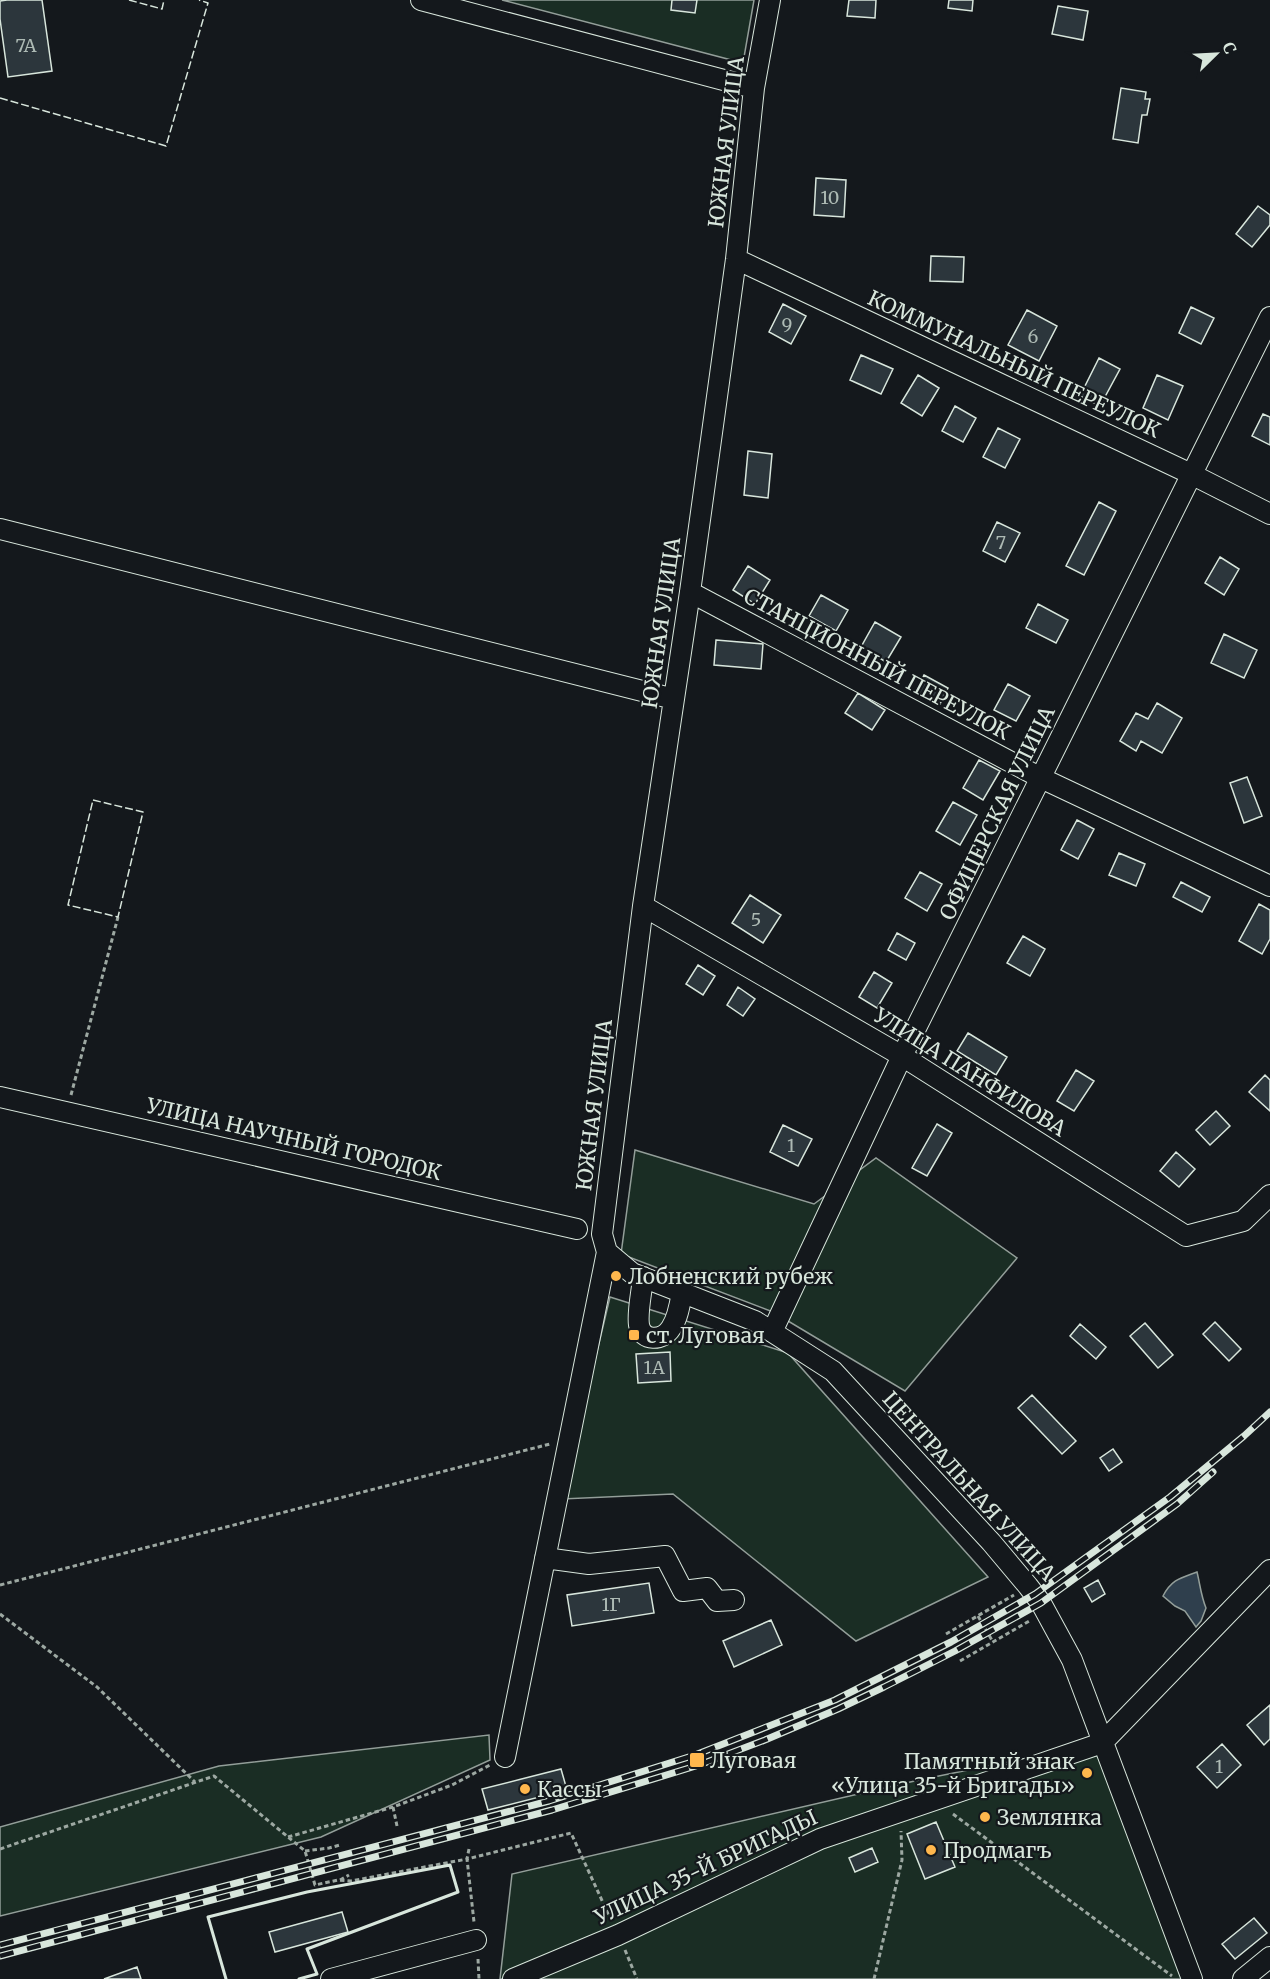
<svg xmlns="http://www.w3.org/2000/svg" width="1270" height="1979" font-family="Merriweather,serif">
<rect width="100%" height="100%" fill="#14181c"/>
<path fill="#1a2d24" stroke="#939e99" stroke-width="1.5" d="M 502,0 L 754,0 L 743,63 Z
M 635,1150 L 814,1204 L 876,1158 L 1017,1258 L 905,1391 L 773,1312 L 621,1254 Z
M 610,1297 L 788,1353 L 988,1577 L 856,1641 L 673,1494 L 562,1499 Z
M 489,1735 L 490,1760 L 321,1837 L 0,1916 L 0,1827 L 219,1766 Z
M 1102,1743 L 1192,1979 L 500,1979 L 512,1874 L 919,1780 Z"/>
<path fill="#2f3f4d" stroke="#939e99" stroke-width="1.5" d="M 1197,1572 C 1200,1584 1201,1596 1206,1608 L 1201,1621 L 1196,1627 L 1185,1611 L 1175,1606 L 1163,1596 C 1172,1579 1181,1578 1197,1572 Z"/>
<path fill="#2c363c" stroke="#d8e6dc" stroke-width="1.5" d="M 7,0 L 42,0 L 52,71 L 8,77 L 0,19 L 0,1 Z
M 672,0 L 697,0 L 695,13 L 671,10 Z
M 849,0 L 876,0 L 875,18 L 847,16 Z
M 949,0 L 973,0 L 972,11 L 948,8 Z
M 1058,6 L 1088,11 L 1083,40 L 1052,34 Z
M 1121,88 L 1146,92 L 1145,99 L 1150,99 L 1147,115 L 1142,115 L 1138,143 L 1113,139 Z
M 816,178 L 846,180 L 844,217 L 814,215 Z
M 1258,206 L 1270,215 L 1270,225 L 1252,247 L 1236,234 Z
M 931,256 L 964,257 L 963,282 L 930,281 Z
M 783,304 L 806,316 L 791,344 L 769,332 Z
M 1191,307 L 1214,318 L 1201,344 L 1179,333 Z
M 1027,310 L 1057,326 L 1039,361 L 1008,345 Z
M 861,355 L 893,369 L 881,394 L 850,380 Z
M 1099,358 L 1120,369 L 1100,406 L 1080,396 Z
M 918,375 L 939,388 L 922,416 L 901,403 Z
M 1157,375 L 1183,386 L 1168,420 L 1143,408 Z
M 955,406 L 976,418 L 963,442 L 942,431 Z
M 1263,414 L 1270,417 L 1270,445 L 1252,436 Z
M 998,428 L 1020,439 L 1005,468 L 983,457 Z
M 748,451 L 772,454 L 768,498 L 744,495 Z
M 1099,502 L 1116,511 L 1084,575 L 1066,566 Z
M 997,522 L 1020,533 L 1005,562 L 983,551 Z
M 1220,557 L 1239,569 L 1224,595 L 1205,583 Z
M 748,566 L 770,580 L 755,604 L 733,590 Z
M 821,595 L 848,610 L 836,631 L 809,616 Z
M 1038,604 L 1068,620 L 1056,643 L 1026,628 Z
M 875,622 L 901,637 L 886,662 L 861,647 Z
M 1224,634 L 1257,650 L 1244,678 L 1211,663 Z
M 716,640 L 763,644 L 761,669 L 714,665 Z
M 924,675 L 948,688 L 940,704 L 916,691 Z
M 1008,684 L 1030,696 L 1016,721 L 994,710 Z
M 858,693 L 885,710 L 872,730 L 845,713 Z
M 1157,703 L 1182,718 L 1162,753 L 1141,741 L 1136,751 L 1120,741 L 1136,713 L 1148,719 Z
M 979,760 L 1000,771 L 983,800 L 963,788 Z
M 1247,777 L 1262,816 L 1244,823 L 1230,783 Z
M 953,802 L 977,815 L 960,845 L 936,831 Z
M 1077,820 L 1094,829 L 1078,859 L 1061,850 Z
M 1119,853 L 1145,864 L 1136,886 L 1109,875 Z
M 920,872 L 942,884 L 927,911 L 905,898 Z
M 1181,882 L 1210,897 L 1202,912 L 1173,897 Z
M 750,895 L 781,915 L 763,943 L 732,923 Z
M 1259,904 L 1270,910 L 1270,939 L 1262,954 L 1239,941 Z
M 897,933 L 915,943 L 906,960 L 888,950 Z
M 1023,936 L 1045,949 L 1030,976 L 1007,963 Z
M 698,965 L 715,976 L 703,995 L 686,984 Z
M 874,972 L 892,983 L 877,1008 L 859,997 Z
M 738,987 L 755,999 L 743,1016 L 727,1005 Z
M 968,1033 L 1007,1057 L 996,1075 L 957,1051 Z
M 1076,1070 L 1094,1081 L 1074,1111 L 1057,1101 Z
M 1265,1075 L 1270,1080 L 1270,1111 L 1249,1092 Z
M 1216,1111 L 1230,1126 L 1210,1145 L 1196,1130 Z
M 937,1124 L 952,1133 L 927,1176 L 912,1168 Z
M 783,1125 L 812,1139 L 798,1166 L 770,1152 Z
M 1176,1152 L 1195,1169 L 1179,1187 L 1160,1171 Z
M 1215,1322 L 1241,1349 L 1229,1361 L 1203,1334 Z
M 1145,1323 L 1173,1355 L 1158,1368 L 1130,1336 Z
M 1080,1324 L 1106,1347 L 1096,1359 L 1070,1336 Z
M 670,1352 L 671,1381 L 638,1383 L 636,1354 Z
M 1032,1395 L 1076,1441 L 1062,1454 L 1018,1408 Z
M 1113,1449 L 1122,1462 L 1109,1471 L 1100,1458 Z
M 1098,1580 L 1105,1594 L 1092,1602 L 1084,1588 Z
M 649,1583 L 654,1613 L 572,1626 L 567,1595 Z
M 771,1620 L 782,1645 L 734,1667 L 723,1641 Z
M 1270,1705 L 1270,1739 L 1264,1745 L 1247,1725 Z
M 1222,1744 L 1241,1765 L 1217,1788 L 1197,1767 Z
M 561,1769 L 567,1790 L 488,1810 L 482,1789 Z
M 936,1822 L 955,1867 L 925,1879 L 907,1834 Z
M 872,1848 L 878,1862 L 855,1872 L 849,1858 Z
M 342,1912 L 348,1932 L 275,1952 L 269,1932 Z
M 1254,1918 L 1267,1933 L 1235,1959 L 1222,1944 Z
M 137,1967 L 141,1979 L 104,1979 Z"/>
<g fill="none" stroke-linecap="round" stroke-linejoin="round">
<g stroke="#d8e6dc" stroke-width="22">
<path id="minor" d="M 421,0 L 754,88
M 736,259 L 1191,474 L 1270,514
M 0,529 L 674,699
M 690,592 L 1041,778 L 1270,886
M 643,906 L 902,1056 L 1186,1236 L 1243,1221 L 1270,1195
M 0,1097 L 577,1229
M 607,1252 L 632,1273 L 755,1321 L 833,1371 L 991,1542 L 1028,1586 L 1041,1603 L 1072,1660 L 1192,1979
M 643,1277 C 642,1291 637,1312 639,1325 C 642,1342 663,1341 671,1328 C 678,1318 680,1304 682,1292
M 772,1332 L 902,1056 L 1270,317
M 545,1558 L 589,1564 L 665,1556 L 683,1591 L 707,1588 L 717,1601 L 734,1600
M 505,1757 L 607,1252 L 602,1234 L 643,906 L 690,592 L 736,259 L 754,88 L 770,0
M 331,1979 L 476,1940
M 513,1979 L 618,1935 L 820,1839 L 1102,1743 L 1270,1570
M 1243,1979 L 1270,1957"/>
</g>
<path stroke="#9da8a2" stroke-width="3" stroke-dasharray="4.5 3" stroke-linecap="butt" d="M 71,1095 L 118,917
M 0,1585 L 550,1444
M 0,1614 L 97,1687 L 195,1782
M 978,1616 L 993,1642
M 946,1634 L 1014,1595
M 960,1661 L 1031,1620
M 393,1807 L 397,1826
M 953,1814 L 1172,1976
M 288,1837 L 393,1807 L 452,1785 L 490,1765
M 0,1849 L 214,1776 L 305,1851 L 315,1885 L 338,1880 L 351,1881 L 467,1859 L 474,1922
M 469,1849 L 467,1859 L 571,1833 L 611,1920
M 305,1851 L 329,1848 L 340,1845
M 340,1880 L 349,1875
M 625,1950 L 637,1979
M 478,1959 L 479,1979
M 874,1979 L 902,1860 L 901,1831"/>
<use href="#minor" stroke="#14181c" stroke-width="20"/>
<g stroke="#d8e6dc" stroke-width="7">
<path id="rail" d="M 0,1945 L 549,1801 L 695,1755 L 835,1700 L 951,1642 L 1035,1594 L 1170,1497 L 1244,1436 L 1270,1412
M 0,1956 L 552,1810 L 699,1765 L 765,1740 L 838,1709 L 884,1687 L 955,1651 L 1041,1603 L 1177,1504 L 1213,1472"/>
</g>
<use href="#rail" stroke="#14181c" stroke-width="4.5" stroke-dasharray="14" stroke-linecap="butt"/>
<path stroke="#d8e6dc" stroke-width="1.5" stroke-dasharray="8 3" stroke-linecap="butt" d="M 129,0 L 162,9 L 164,0
M 0,98 L 166,146 L 208,3 L 199,0
M 93,800 L 143,812 L 118,917 L 68,905 Z"/>
<path stroke="#d8e6dc" stroke-width="3" d="M 226,1979 L 208,1917 L 307,1892 L 450,1865 L 458,1892 L 307,1949 L 317,1974 L 299,1979"/>
</g>
<g fill="#ffb74d" stroke="#14181c" stroke-width="2">
<circle cx="616" cy="1276" r="6"/>
<rect x="628" y="1329" width="12" height="12" rx="3"/>
<rect x="689" y="1752" width="16" height="16" rx="3"/>
<circle cx="1087" cy="1773" r="6"/>
<circle cx="525" cy="1789" r="6"/>
<circle cx="985" cy="1817" r="6"/>
<circle cx="931" cy="1850" r="6"/>
</g>
<g text-anchor="middle" dominant-baseline="central" stroke-width="4.5" stroke-linejoin="round" paint-order="stroke">
<g font-size="18" fill="#adbab4">
<text x="26" y="45">7А</text>
<text x="830" y="197">10</text>
<text x="787" y="324">9</text>
<text x="1033" y="336">6</text>
<text x="1001" y="542">7</text>
<text x="756" y="919">5</text>
<text x="791" y="1145">1</text>
<text x="654" y="1367">1А</text>
<text x="611" y="1604">1Г</text>
<text x="1219" y="1766">1</text>
</g>
<g font-size="21" fill="#d8e6dc" stroke="#14181c">
<text transform="translate(726 142) rotate(-83)">ЮЖНАЯ УЛИЦА</text>
<text transform="translate(1014 364) rotate(25)">КОММУНАЛЬНЫЙ ПЕРЕУЛОК</text>
<text transform="translate(661 623) rotate(-82)">ЮЖНАЯ УЛИЦА</text>
<text transform="translate(877 664) rotate(28)">СТАНЦИОННЫЙ ПЕРЕУЛОК</text>
<text transform="translate(997 813) rotate(-64)">ОФИЦЕРСКАЯ УЛИЦА</text>
<text transform="translate(970 1072) rotate(32)">УЛИЦА ПАНФИЛОВА</text>
<text transform="translate(594 1105) rotate(-83)">ЮЖНАЯ УЛИЦА</text>
<text transform="translate(294 1139) rotate(13)">УЛИЦА НАУЧНЫЙ ГОРОДОК</text>
<text transform="translate(969 1486) rotate(48)">ЦЕНТРАЛЬНАЯ УЛИЦА</text>
<text transform="translate(706 1867) rotate(-25)">УЛИЦА 35-Й БРИГАДЫ</text>
</g>
<g font-size="21" fill="#d8e6dc" stroke="#14181c" text-anchor="start">
<text x="628" y="1276">Лобненский рубеж</text>
<text x="646" y="1335">ст. Луговая</text>
<text x="710" y="1760">Луговая</text>
<text x="1075" y="1761" text-anchor="end">Памятный знак<tspan x="1075" dy="24">«Улица 35-й Бригады»</tspan></text>
<text x="537" y="1789">Кассы</text>
<text x="997" y="1817">Землянка</text>
<text x="943" y="1850">Продмагъ</text>
</g>
</g>
<g transform="translate(1216 54) rotate(66)" stroke="#14181c" stroke-width="4.5" paint-order="stroke">
<path d="M0-4.5L10 22L0 15L-10 22Z" fill="#d8e6dc"/>
<text y="-9" font-size="16" font-weight="bold" text-anchor="middle" fill="#d8e6dc">С</text>
</g>
</svg>
